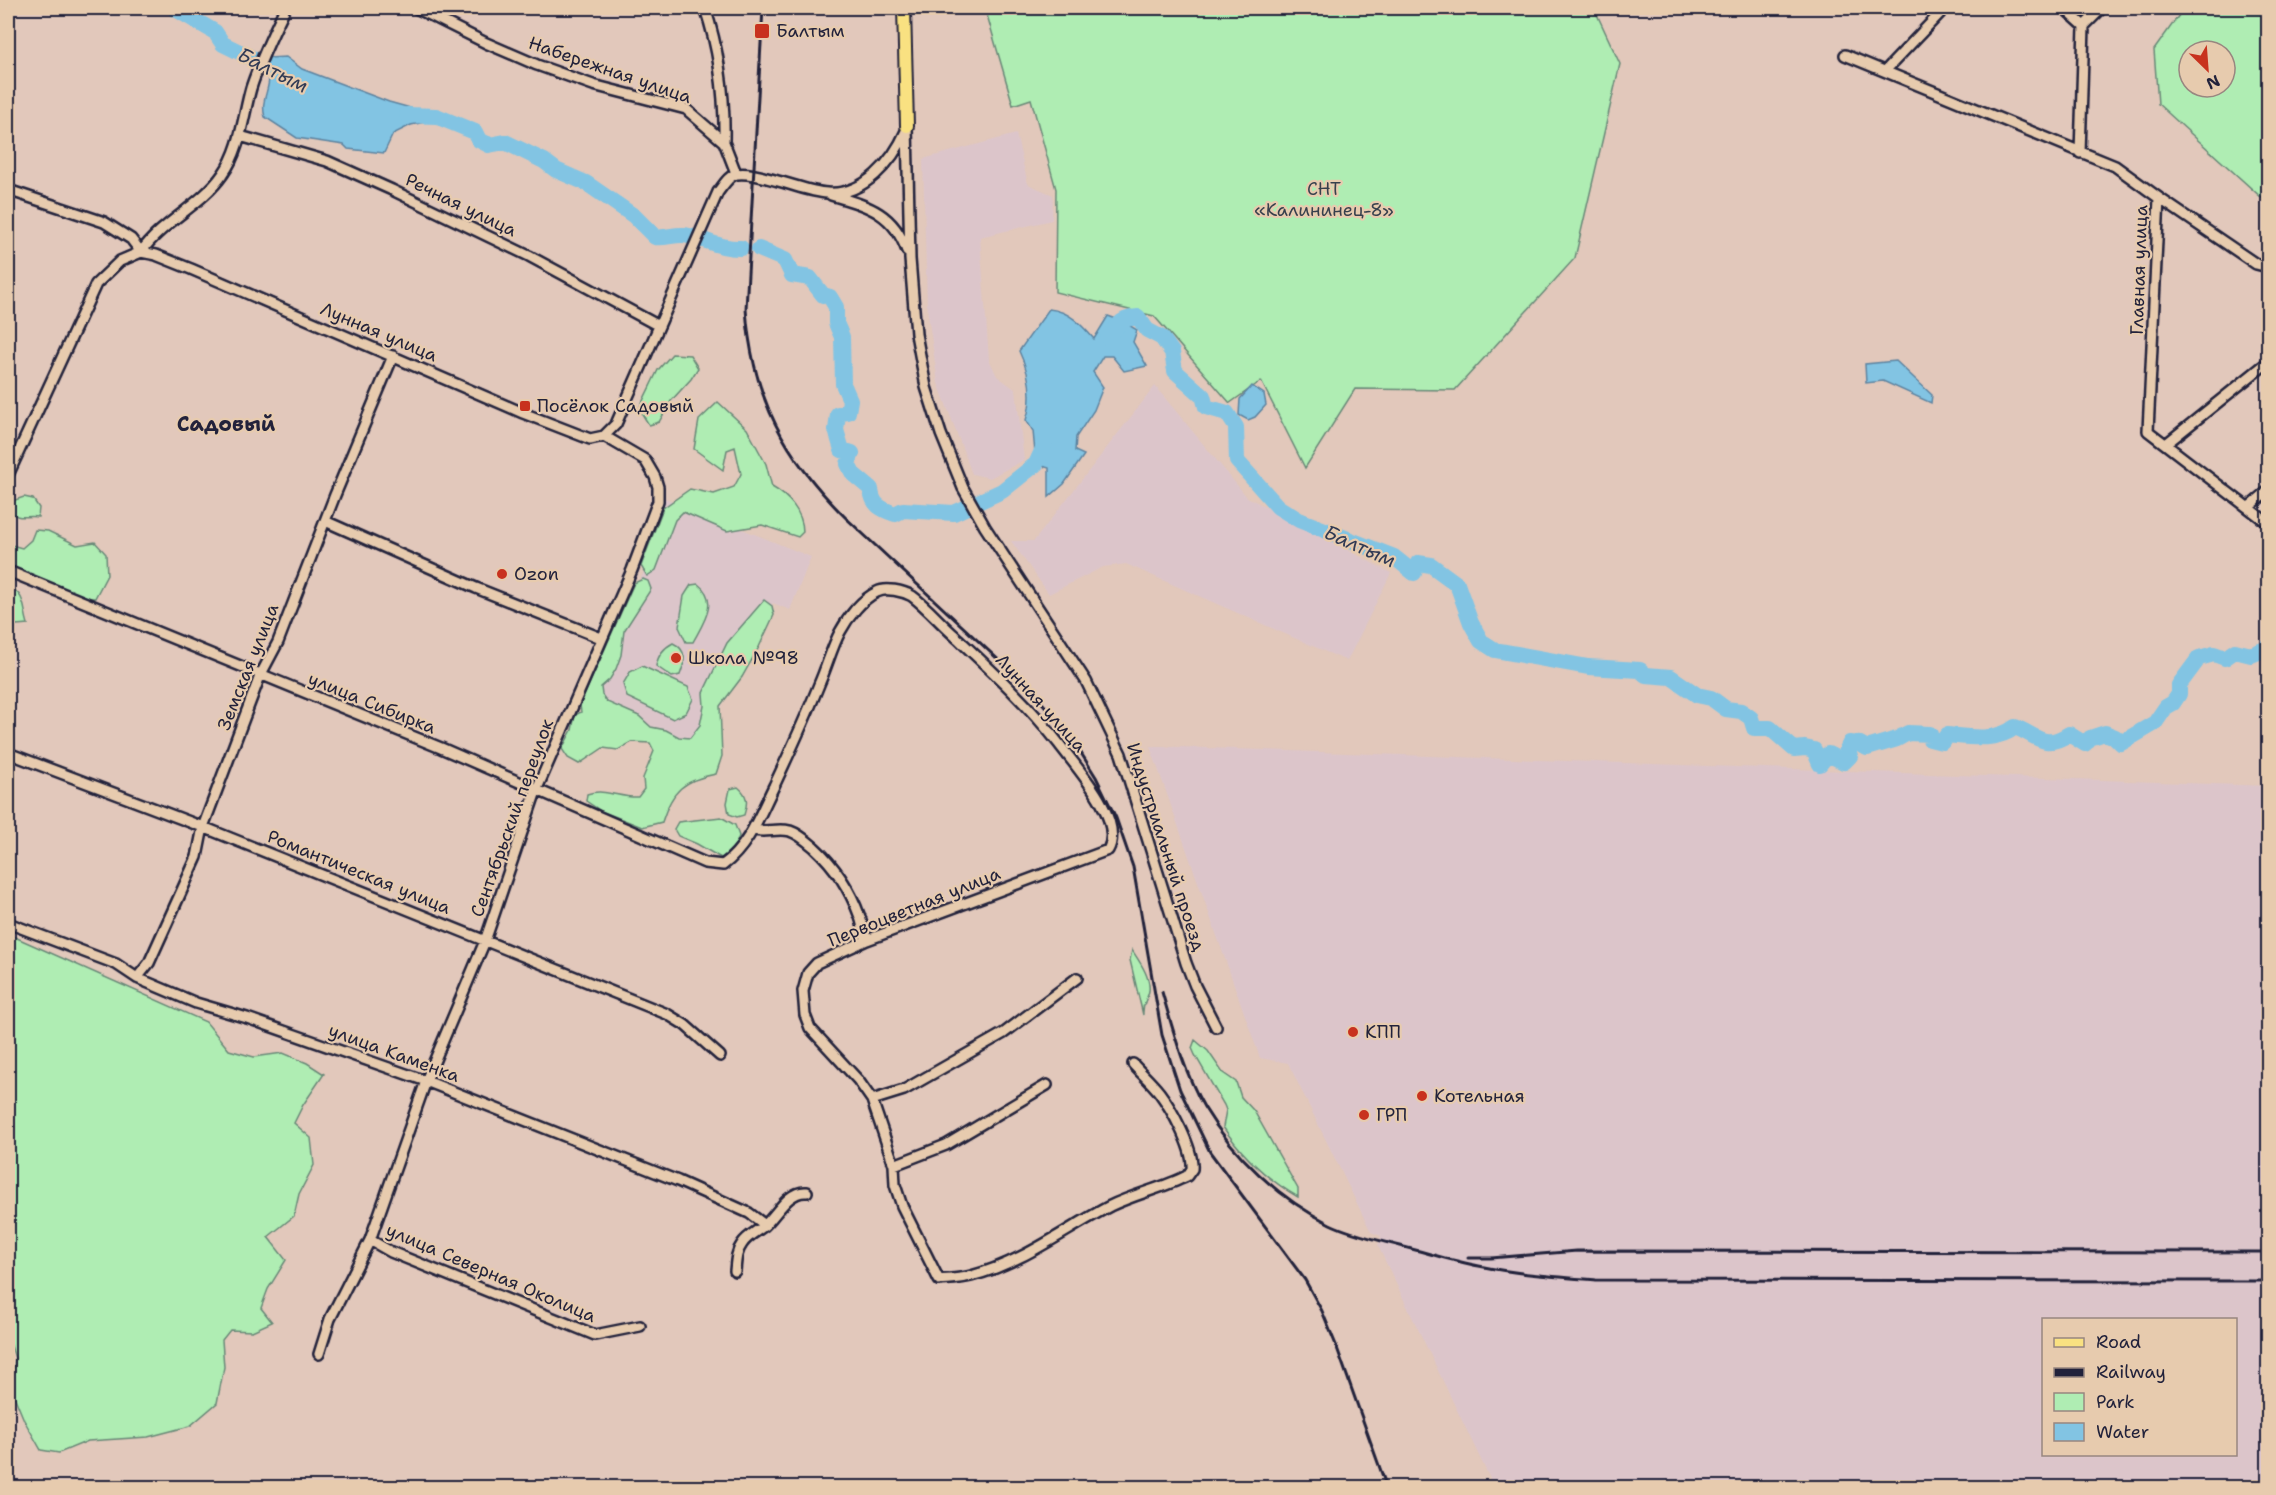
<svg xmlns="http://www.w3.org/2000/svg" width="2276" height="1495" font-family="'Shantell Sans',sans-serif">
<rect width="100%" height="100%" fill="#e2c8bb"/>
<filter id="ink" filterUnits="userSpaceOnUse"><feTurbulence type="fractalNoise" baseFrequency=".0167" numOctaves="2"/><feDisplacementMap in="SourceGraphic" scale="12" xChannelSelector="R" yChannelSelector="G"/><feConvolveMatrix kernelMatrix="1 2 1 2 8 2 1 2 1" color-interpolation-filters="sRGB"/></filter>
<g filter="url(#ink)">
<path fill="#dcc5ca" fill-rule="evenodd" d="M 1016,134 L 1028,184 L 1053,195 L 1052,220 L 980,237 L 989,359 L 997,376 L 1016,390 L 1024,460 L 990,478 L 972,474 L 938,383 L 927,308 L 923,159 Z
M 1155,386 L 1247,497 L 1391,573 L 1347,661 L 1126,564 L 1103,567 L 1049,594 L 1011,541 L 1034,541 Z
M 665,498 L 811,557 L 790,610 L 773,603 L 698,754 L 585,706 L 643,574 Z
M 1150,746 L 2268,786 L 2268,1487 L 1494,1487 L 1378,1246 L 1381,1236 L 1371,1232 L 1288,1063 L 1260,1058 ZM 2044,1320 L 2236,1320 L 2236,1454 L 2044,1454 Z"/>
<path fill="#afedb3" stroke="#688877" stroke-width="1.5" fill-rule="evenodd" d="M 985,8 L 1594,8 L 1620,64 L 1575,258 L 1455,390 L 1355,389 L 1305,468 L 1261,381 L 1230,403 L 1154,316 L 1055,292 L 1056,189 L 1031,99 L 1013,105 Z
M 2184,8 L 2268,8 L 2268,200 L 2262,198 L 2158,104 L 2154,50 ZM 2189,51 L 2225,51 L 2225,87 L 2189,87 Z
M 672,354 L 690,355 L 698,368 L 691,379 L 671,401 L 659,422 L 649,425 L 639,409 L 658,370 Z
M 718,402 L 747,429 L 766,464 L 772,487 C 788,496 803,512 803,532 L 798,537 L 762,525 L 727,531 L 683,512 L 675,520 L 656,570 L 647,576 L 641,566 L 663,508 L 690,489 L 714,494 L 734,487 L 741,474 L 735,447 L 727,450 L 723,470 L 694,449 L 699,420 Z
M 24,497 L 33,499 L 39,508 L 38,517 C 25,515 18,521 9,510 L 12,501 Z
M 35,530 L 48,531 L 77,545 L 95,542 L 106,554 L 107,575 L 95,598 L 86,598 L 8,566 L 8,544 L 22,548 L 31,540 Z
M 643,579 L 648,581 L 651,589 L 624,631 L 621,655 L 616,669 L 610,679 L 601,687 L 602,695 L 607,702 L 639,716 L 651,727 L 666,730 L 679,737 L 690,738 L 700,725 L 704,706 L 703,693 L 727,643 L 764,600 L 772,606 L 774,615 L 759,647 L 742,677 L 720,706 L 722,756 L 716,774 C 684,780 672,790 662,822 L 642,827 L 601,811 L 586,801 L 587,794 C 605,788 619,798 638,797 L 644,789 L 643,778 L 654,751 L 650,743 L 632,742 L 618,750 L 603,748 L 579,764 L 568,758 L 562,749 L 572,730 L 575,715 L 581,712 L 580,705 L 634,583 Z
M 698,584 C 720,601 703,623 693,642 L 686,642 L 679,627 L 684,596 L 691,585 Z
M 8,587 C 26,593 23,609 28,624 L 16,625 L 8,622 Z
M 673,643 C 688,650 685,662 680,675 L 672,677 L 656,666 C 658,655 663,648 673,643 Z
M 642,666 L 688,687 L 693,699 L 686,713 L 673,719 L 627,697 L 623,684 L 630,672 Z
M 738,787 C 748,795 748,803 744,815 L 737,817 L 729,814 L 727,803 L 730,789 Z
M 721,817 L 735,825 L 739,836 L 735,847 L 721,858 L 697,844 L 678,836 L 674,829 L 678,822 Z
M 8,934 L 206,1022 L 229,1050 L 254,1057 L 283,1053 L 307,1063 L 324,1074 L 303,1105 L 294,1123 L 311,1138 L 314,1165 L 299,1194 L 294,1216 L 268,1237 L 286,1260 L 268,1289 L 261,1308 L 272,1322 L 252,1331 L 230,1330 L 222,1340 L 224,1367 L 217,1403 L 190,1426 L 148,1437 L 88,1441 L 59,1453 L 41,1450 L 24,1420 L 12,1391 L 15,1358 L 8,1337 Z
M 1132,950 C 1139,961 1151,977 1149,991 C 1147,1002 1142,1001 1143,1015 L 1130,960 Z
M 1195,1040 L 1208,1051 L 1223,1073 L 1236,1082 L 1241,1097 L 1254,1111 L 1298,1189 L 1298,1197 C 1268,1180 1242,1155 1223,1127 L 1226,1110 L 1224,1105 L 1195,1055 L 1192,1048 Z"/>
<path fill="#82c4e3" stroke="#5c83a0" stroke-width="1.5" d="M 286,57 L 302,69 L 389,102 L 429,113 L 430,121 L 411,125 L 393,134 L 384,153 L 348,149 L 344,145 L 297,138 L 265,117 C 259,97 275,86 266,66 L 268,58 Z
M 1049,309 C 1069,311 1081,324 1094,339 L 1108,316 L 1122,321 L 1137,330 L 1133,342 L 1147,366 L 1124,371 L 1112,356 L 1103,356 L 1093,372 L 1103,387 L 1094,410 L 1076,437 L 1075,451 L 1084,455 L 1064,484 L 1049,497 L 1049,468 L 1036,464 L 1033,431 L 1026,420 C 1034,396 1030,374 1019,351 Z
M 1896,361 L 1932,395 L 1931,403 L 1883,381 L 1866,383 L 1865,364 Z
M 1252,386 L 1264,394 L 1266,405 L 1255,417 L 1248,420 L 1239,415 L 1240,399 Z"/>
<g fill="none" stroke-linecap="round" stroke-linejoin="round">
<path stroke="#82c4e3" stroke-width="16" d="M 174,8 L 215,32 L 223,44 L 277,70
M 407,115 L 436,116 L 475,132 L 479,140 L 489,145 L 505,142 L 544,161 L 556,170 L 586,183 L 634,216 L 655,237 C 664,239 674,234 684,235 C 704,238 720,249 741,248
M 759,249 L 785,260 L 792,275 L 810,278 L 823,295 L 830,297 L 836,307 L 836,323 L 842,337 L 843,384 L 850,400 L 848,412 L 838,414 L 836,430 L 842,450 L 852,453 L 848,464 L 853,474 L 871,489 C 872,505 881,509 895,514 L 903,510 L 954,513 L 1002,491 L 1036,464 L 1045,444
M 1108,338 C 1118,325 1121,318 1138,317 L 1147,330 L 1162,338 L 1172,352 L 1175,371 L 1203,396 L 1206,407 L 1227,413 L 1236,427 L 1237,461 L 1278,507 L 1299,520 L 1394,557 L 1414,573 L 1418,563 L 1431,565 L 1457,584 L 1471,623 L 1481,641 L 1495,650 L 1588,667 L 1640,670 L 1646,675 L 1671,677 L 1697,695 L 1711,698 L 1726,709 L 1741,711 L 1751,718 L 1754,728 L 1770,728 L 1794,749 L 1805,748 L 1814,750 L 1820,764 L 1828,754 L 1844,762 L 1850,756 L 1847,749 L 1850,743 L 1860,744 L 1867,748 L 1897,739 L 1908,733 L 1930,734 L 1930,739 L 1942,742 L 1947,735 C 1969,737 1997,742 2015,727 C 2038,736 2044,750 2069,734 L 2085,744 L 2090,738 L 2105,733 L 2115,737 L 2121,743 L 2155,723 L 2166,707 L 2173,703 L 2179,694 L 2179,685 L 2199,658 L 2214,654 L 2225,658 L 2235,651 L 2251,655 L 2268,648"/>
<g stroke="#22223b" stroke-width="14">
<path id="minor" d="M 416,8 L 486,43 L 537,65 L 593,85 L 686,109 L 724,142 L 736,173
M 705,8 C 719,50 725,97 724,142
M 2064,8 L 2084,26
M 1845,55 L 2115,166 L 2159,198 L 2148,431 L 2268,523
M 1885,71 L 1945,8
M 907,126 L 910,259 L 916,334 L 926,387 L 941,434 L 963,488 L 985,527 L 1086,681 L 1121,754 L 1186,963 L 1195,986 L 1216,1027
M 240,136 L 327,161 L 392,190 L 529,256 L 659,326
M 2080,153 L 2084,26 L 2102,8
M 8,190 L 104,222 L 131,239 L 141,252
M 831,195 C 868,206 893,212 907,251
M 2159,198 L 2256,264 L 2268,267
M 141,252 L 156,255 L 191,269 L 523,413 L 590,439 L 604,436
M 141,252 C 164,220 201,206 223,174 C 241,149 243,116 251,88 C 260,60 273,34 285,8
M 604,436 L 645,460 L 655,477 L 658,487 L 658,501 L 632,570 L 536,791 L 485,941 L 426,1081 L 370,1240 L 391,1252 L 595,1335 L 640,1326
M 604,436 L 616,424 L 718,192 C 723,186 729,175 737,174 C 750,172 766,178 778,181 C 794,185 812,192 827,193 C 864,196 893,161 906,131
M 2166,444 L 2268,362
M 8,475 L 96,284 L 120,261 L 141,252
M 2249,507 L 2268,491
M 325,521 L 476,588 L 601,638
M 8,571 L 441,748 L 705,863 L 723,865 C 749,846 760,814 774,786 C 790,752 806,717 820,682 C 827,666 832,647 840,632 C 848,617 862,599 877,592 C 886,587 903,591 912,596 C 927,607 941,624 955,636 C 992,671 1028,704 1059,744 C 1077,768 1125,820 1108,850 L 867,940 L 817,963 L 808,973 L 803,991 L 805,1015 L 810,1028 L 858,1080 L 872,1100 L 894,1165 L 895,1185 L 902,1206 L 939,1280 C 949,1279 960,1279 971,1276 C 1022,1263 1064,1230 1110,1206 C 1135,1194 1163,1188 1187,1176 L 1192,1169 C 1194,1149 1171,1108 1159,1092 C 1151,1082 1141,1073 1133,1064
M 8,753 L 203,827 L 667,1014 L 685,1025 L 720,1056
M 753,830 C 766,833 778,828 790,831 C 799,834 807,841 814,847 C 836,867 850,889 860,917 C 863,925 863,932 867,940
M 8,923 L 116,964 L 137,978 L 196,1003 L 247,1018 L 426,1081 L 678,1181 L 749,1213 L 765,1225
M 137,978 L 149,963 L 197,857 L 203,827 L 260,676 L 278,642 L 335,495 L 393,356
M 872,1100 L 904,1090 L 1004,1033 L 1077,978
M 894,1165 L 946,1145 L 1047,1085
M 735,1271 C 736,1261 736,1252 742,1244 C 747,1236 756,1232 764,1226 C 776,1216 788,1190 807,1192
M 319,1354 L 330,1319 L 370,1240"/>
</g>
<g stroke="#22223b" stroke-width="16">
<path id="major" d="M 904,8 L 907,126"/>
</g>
<use href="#minor" stroke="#e7cbae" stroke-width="9"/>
<use href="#major" stroke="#f9e181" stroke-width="12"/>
<path stroke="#22223b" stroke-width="3" d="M 763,8 L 746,309 C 752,397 785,458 847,519 L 1033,692 L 1071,737 L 1096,777 L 1116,818 L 1133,867 L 1162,1035 L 1180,1090 L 1210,1152 L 1305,1280 L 1322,1311 L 1336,1345 L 1387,1488
M 1162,992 C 1173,1030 1184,1072 1204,1107 C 1233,1155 1279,1199 1330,1224 C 1353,1235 1379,1240 1404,1247 C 1428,1253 1453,1261 1479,1266 C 1517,1274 1557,1277 1596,1280 L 2268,1281
M 1468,1258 L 1491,1258 L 1577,1251 L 2268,1252"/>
</g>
</g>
<g fill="#c8321e" stroke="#e7cbae" stroke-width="2">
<rect x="754" y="23" width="16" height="16" rx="3"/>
<rect x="519" y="400" width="12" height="12" rx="3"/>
<circle cx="502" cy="574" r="6"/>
<circle cx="676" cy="658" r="6"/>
<circle cx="1353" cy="1032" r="6"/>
<circle cx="1422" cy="1096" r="6"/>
<circle cx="1364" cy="1115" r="6"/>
</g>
<g text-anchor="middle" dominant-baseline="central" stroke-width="4.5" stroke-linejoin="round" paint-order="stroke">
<g font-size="18" fill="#22223b" stroke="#e7cbae" text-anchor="start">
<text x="776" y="31">Балтым</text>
<text x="537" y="406">Посёлок Садовый</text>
<text x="514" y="574">Ozon</text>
<text x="688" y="658">Школа №98</text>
<text x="1365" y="1032">КПП</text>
<text x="1434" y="1096">Котельная</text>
<text x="1376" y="1115">ГРП</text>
</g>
<g font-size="18" fill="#22223b" stroke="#e7cbae">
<text transform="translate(610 70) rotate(19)">Набережная улица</text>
<text transform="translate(461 205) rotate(26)">Речная улица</text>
<text transform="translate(2139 270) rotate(-88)">Главная улица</text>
<text transform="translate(379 332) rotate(23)">Лунная улица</text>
<text transform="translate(248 667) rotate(-68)">Земская улица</text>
<text transform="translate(372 703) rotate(22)">улица Сибирка</text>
<text transform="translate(1041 703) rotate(48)">Лунная улица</text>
<text transform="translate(512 818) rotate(-70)">Сентябрьский переулок</text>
<text transform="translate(1166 847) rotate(72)">Индустриальный проезд</text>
<text transform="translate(359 872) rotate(22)">Романтическая улица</text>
<text transform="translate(914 907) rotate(-22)">Первоцветная улица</text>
<text transform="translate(394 1053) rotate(20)">улица Каменка</text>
<text transform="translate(491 1273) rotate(23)">улица Северная Околица</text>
</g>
<g font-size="18" fill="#37404d" stroke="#e7cbae">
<text x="1324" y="189">СНТ<tspan x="1324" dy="21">«Калининец-8»</tspan></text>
</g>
<g font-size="20" font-style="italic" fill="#303a54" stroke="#e7cbae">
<text transform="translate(273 70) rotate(27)">Балтым</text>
<text transform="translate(1360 546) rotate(24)">Балтым</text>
</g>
<g font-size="21" font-weight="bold" fill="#22223b" stroke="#e7cbae">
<text x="226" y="424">Садовый</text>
</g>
</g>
<rect width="2276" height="1495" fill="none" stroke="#e7cbae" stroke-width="30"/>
<rect x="15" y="15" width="2246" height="1465" fill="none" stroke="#22223b" stroke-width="2" filter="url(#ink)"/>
<rect x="2042" y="1318" width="195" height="138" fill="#e7cbae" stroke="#988780" stroke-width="1.5"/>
<rect x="2054" y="1338" width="30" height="9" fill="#f9e181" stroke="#988780" stroke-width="1.5"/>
<text x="2096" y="1348" font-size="18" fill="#22223b">Road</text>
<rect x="2054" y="1368" width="30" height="9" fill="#22223b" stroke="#988780" stroke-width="1.5"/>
<text x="2096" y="1378" font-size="18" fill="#22223b">Railway</text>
<rect x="2054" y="1393" width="30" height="18" fill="#afedb3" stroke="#988780" stroke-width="1.5"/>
<text x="2096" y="1408" font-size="18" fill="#22223b">Park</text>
<rect x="2054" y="1423" width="30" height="18" fill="#82c4e3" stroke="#988780" stroke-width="1.5"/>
<text x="2096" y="1438" font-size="18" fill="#22223b">Water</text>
<g transform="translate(2207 69) rotate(155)"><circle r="28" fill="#e7cbae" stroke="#988780" stroke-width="1.5"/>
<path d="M0-4.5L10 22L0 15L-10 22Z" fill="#c8321e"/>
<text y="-9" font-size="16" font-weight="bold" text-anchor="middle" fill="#22223b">N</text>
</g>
</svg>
